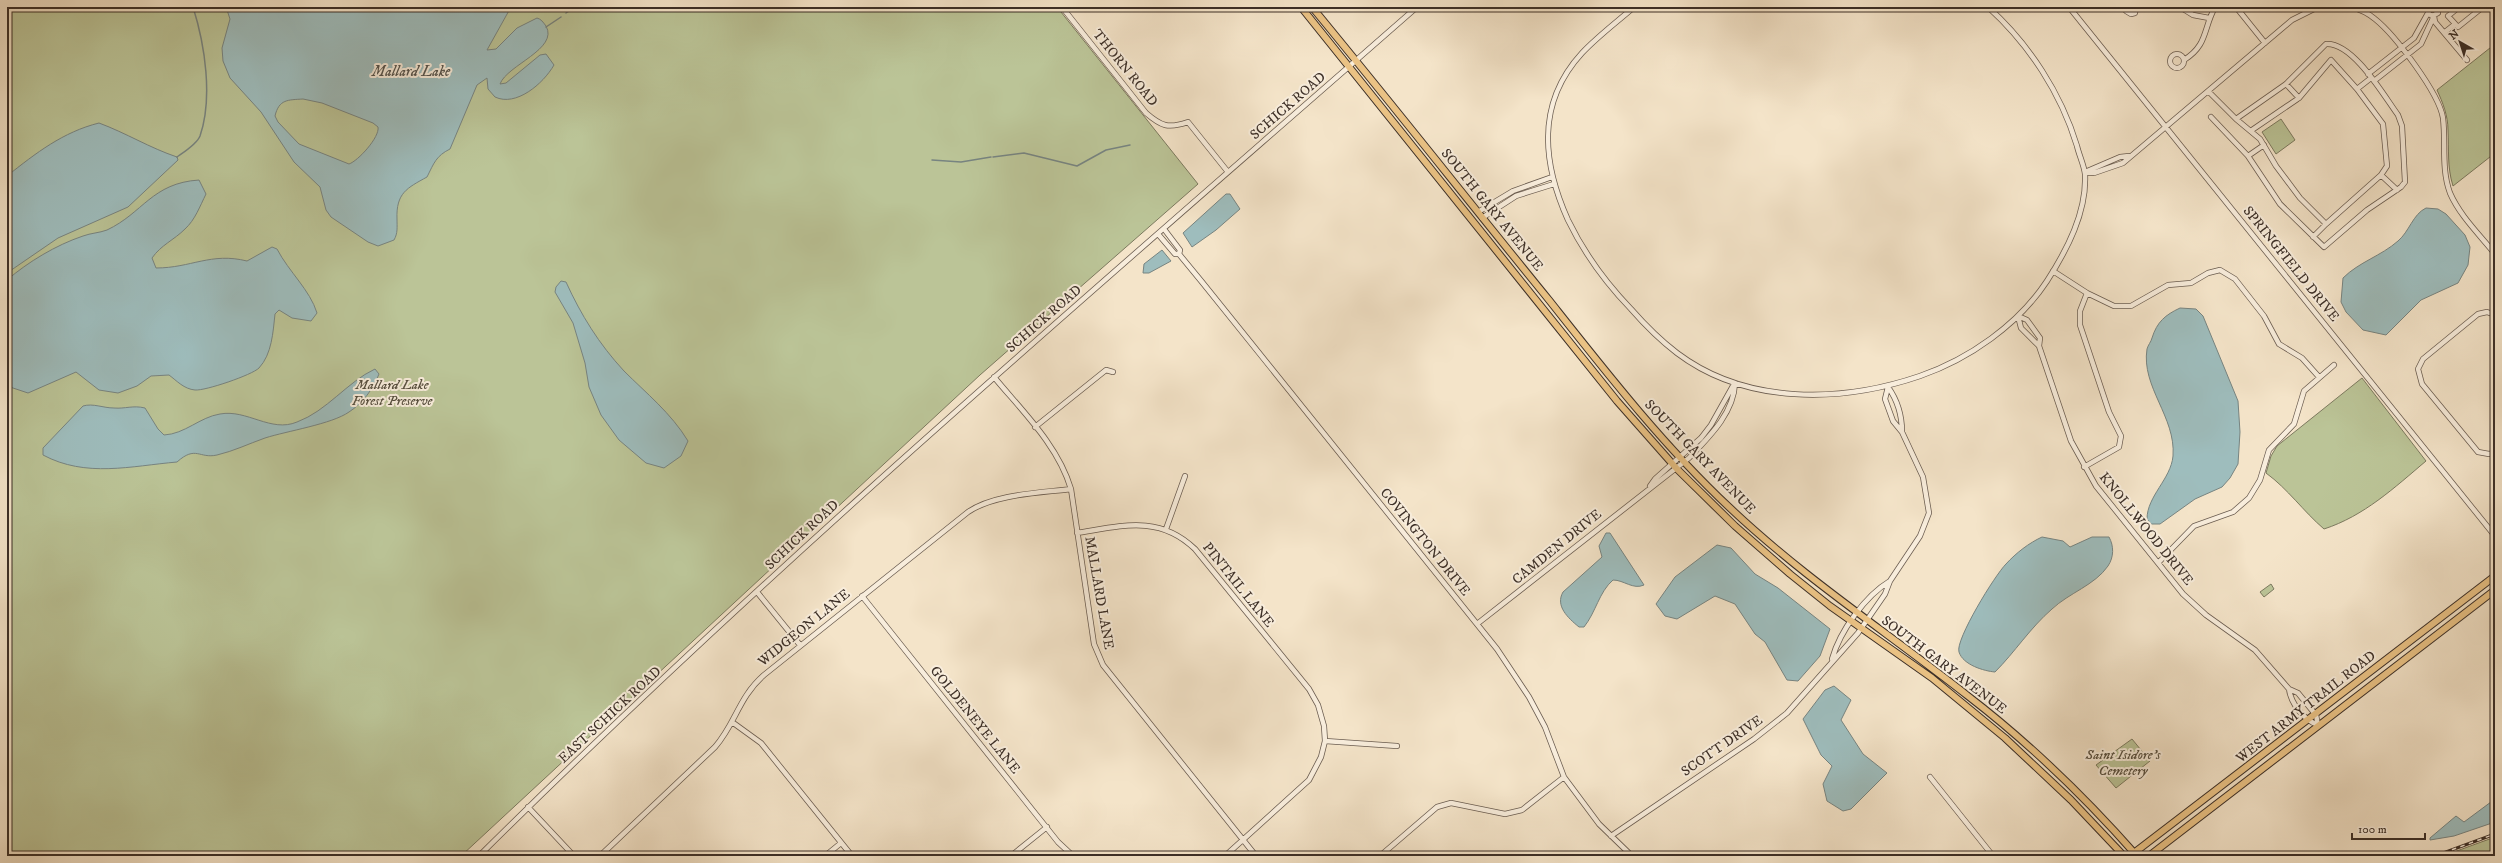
<svg xmlns="http://www.w3.org/2000/svg" width="2502" height="863" font-family="'IM FELL DW Pica',serif">
<rect width="100%" height="100%" fill="#f4e4c9"/>
<filter id="stains"><feTurbulence type="fractalNoise" baseFrequency=".005" numOctaves="4"/><feColorMatrix values="0 0 0 0 .2 0 0 0 0 .09 0 0 0 0 .02 0 0 0 .5 -.17"/></filter>
<radialGradient id="worn" r=".72"><stop offset=".6" stop-color="#630" stop-opacity="0"/><stop offset="1" stop-color="#630" stop-opacity=".3"/></radialGradient>
<path fill="#bbc497" stroke="#7c7a5f" d="M 7,7 L 1057,7 L 1198,184 L 980,375 L 461,856 L 7,856 Z
M 2495,44 L 2495,153 L 2453,186 C 2447,167 2449,149 2448,130 C 2448,116 2443,103 2437,90 Z
M 2281,119 L 2295,140 L 2276,154 L 2262,132 Z
M 2362,378 L 2426,461 C 2394,488 2364,516 2324,529 C 2303,511 2288,489 2266,473 L 2271,456 L 2277,446 Z
M 2271,584 L 2274,589 L 2264,597 L 2260,592 Z
M 2132,739 L 2150,761 L 2116,788 L 2096,765 Z
M 2495,837 L 2495,856 L 2443,856 Z"/>
<path fill="#9ebdbd" stroke="#778481" fill-rule="evenodd" d="M 226,7 L 511,7 L 487,50 L 496,49 L 517,28 L 537,18 C 541,19 543,22 546,26 C 559,49 507,65 500,84 L 506,83 L 540,55 L 546,54 L 554,65 C 543,84 516,107 495,97 L 488,89 L 487,78 L 477,85 L 450,149 C 436,156 434,163 427,177 C 407,188 396,193 397,219 C 397,227 398,233 394,240 L 378,246 L 368,242 L 331,217 L 326,210 L 320,187 L 294,162 L 261,112 L 230,78 L 223,61 L 222,48 L 230,19 ZM 303,99 L 322,103 L 373,123 L 378,127 C 380,137 358,161 349,164 L 299,144 L 278,122 L 275,116 C 279,99 288,100 303,99 Z
M 99,123 C 126,133 150,148 177,157 L 178,160 L 128,207 L 58,238 L 7,273 L 7,176 C 36,153 63,132 99,123 Z
M 199,180 L 206,194 C 200,206 195,220 185,229 C 174,240 161,245 152,258 L 156,268 C 191,268 211,252 247,261 L 272,247 L 277,249 C 289,272 310,290 317,313 L 311,321 L 292,318 L 279,310 L 275,314 C 273,332 272,354 259,368 C 252,375 205,391 195,390 C 184,389 177,381 169,375 L 151,376 L 137,386 L 118,393 L 99,390 L 76,372 L 28,393 L 7,386 L 7,280 C 28,262 56,245 83,236 C 91,233 99,233 107,230 C 143,213 152,183 199,180 Z
M 1226,194 L 1230,194 L 1240,209 L 1216,230 L 1192,247 L 1183,233 Z
M 2426,208 L 2438,209 L 2446,214 L 2465,235 L 2470,247 L 2468,265 L 2458,283 L 2421,300 L 2386,335 L 2363,330 L 2346,312 L 2341,302 L 2343,278 C 2359,262 2381,256 2398,241 C 2409,232 2413,214 2426,208 Z
M 1162,250 L 1171,261 L 1149,273 L 1143,273 L 1144,264 Z
M 561,281 L 566,282 C 581,315 599,344 624,371 C 646,393 671,413 688,441 L 681,456 L 664,468 L 646,463 L 619,440 L 601,415 L 589,387 L 585,363 L 573,323 L 555,292 L 556,287 Z
M 2180,308 L 2196,309 L 2203,316 L 2238,401 L 2240,432 L 2238,464 L 2230,478 L 2222,487 L 2195,499 L 2160,524 L 2151,524 L 2147,519 C 2147,496 2171,479 2173,456 C 2176,417 2141,387 2147,349 C 2148,345 2151,342 2152,338 C 2157,322 2165,315 2180,308 Z
M 375,369 L 379,374 C 373,389 363,403 349,412 C 332,424 287,431 265,438 C 248,444 234,451 217,455 C 199,459 196,445 177,462 C 131,466 86,478 43,455 L 43,448 L 83,406 C 93,403 103,408 114,408 C 125,409 133,405 145,408 L 158,429 L 164,435 C 185,434 200,417 220,414 C 247,409 271,433 297,422 C 327,411 347,382 375,369 Z
M 1606,533 L 1610,533 L 1644,585 C 1633,590 1624,580 1613,580 C 1599,592 1596,612 1584,627 L 1579,627 C 1568,618 1555,606 1563,592 L 1602,557 L 1599,546 Z
M 2042,537 L 2063,541 L 2070,547 L 2092,537 L 2109,537 C 2114,546 2114,557 2108,566 C 2095,585 2069,593 2052,609 C 2030,628 2015,652 1995,672 C 1984,671 1963,665 1959,652 C 1955,640 1995,575 2006,564 C 2016,553 2029,543 2042,537 Z
M 1717,545 L 1731,548 L 1755,574 L 1778,588 L 1830,629 L 1820,656 L 1798,681 L 1787,680 L 1765,642 L 1755,634 L 1735,604 L 1715,596 L 1677,619 L 1665,616 L 1656,604 L 1675,577 Z
M 1834,686 L 1851,700 L 1841,720 L 1863,754 L 1887,773 L 1851,809 L 1843,811 L 1827,801 L 1823,784 L 1832,766 L 1821,755 L 1803,719 L 1825,690 Z
M 2495,799 L 2495,822 L 2454,836 L 2430,840 L 2430,838 L 2456,816 L 2464,822 Z"/>
<g fill="none" stroke-linecap="round" stroke-linejoin="round">
<path stroke="#778481" stroke-width="1.5" d="M 566,13 L 575,7
M 546,27 L 561,17
M 177,157 C 184,152 197,144 200,136 C 213,98 205,45 193,7
M 993,157 L 1024,153 L 1077,166 L 1106,150 L 1130,145
M 932,160 L 961,162 L 991,157"/>
<g stroke="#6a5c50" stroke-width="6">
<path id="minor" d="M 1062,7 L 1146,113 C 1161,126 1168,129 1188,122 L 1228,172
M 1634,7 C 1617,22 1598,36 1582,53 C 1536,103 1542,162 1568,220 C 1584,253 1605,282 1631,309 C 1645,325 1660,340 1677,353 C 1746,405 1841,403 1920,376 C 1969,359 2018,325 2047,281 C 2067,250 2087,212 2085,174 C 2084,165 2079,155 2077,146 C 2061,93 2029,44 1988,7
M 2069,7 L 2495,536
M 2126,7 L 2126,11 L 2131,14 L 2135,13 L 2136,7
M 2180,7 L 2193,15 L 2209,18
M 2236,7 L 2265,43
M 2351,7 C 2359,9 2368,13 2375,19 C 2395,35 2439,93 2443,118 C 2446,143 2441,169 2450,193 C 2460,216 2480,235 2495,254
M 2428,7 L 2428,13 L 2432,16 L 2438,13 L 2437,7
M 2459,7 L 2448,16 L 2458,27 L 2483,7
M 2434,16 L 2435,22 L 2467,60
M 2445,32 L 2455,24
M2170 61a7 7 0 1 1 14 0a7 7 0 1 1-14 0Z
M 2184,60 C 2208,45 2203,29 2215,7
M 2368,74 L 2414,38 L 2428,13
M 2374,81 L 2421,44 L 2434,16
M 2286,84 L 2299,98
M 2357,89 L 2371,78
M 2209,92 L 2236,119 L 2260,139 L 2276,166 L 2300,198 L 2326,224 L 2381,175 L 2387,166 L 2383,124 L 2357,89 L 2331,60 L 2299,98 L 2252,130
M 2211,117 L 2248,156
M 2236,119 L 2286,84 L 2326,44 C 2353,42 2384,96 2398,115 L 2402,126 L 2405,182 L 2401,187 L 2367,210 L 2324,247 L 2280,204 L 2248,156 L 2264,145
M 2085,172 L 2094,173 L 2123,163 L 2292,20 L 2318,7
M 2085,172 L 2120,157 L 2129,156
M 2381,175 L 2397,190
M 1478,212 L 1513,191 L 1552,177
M 1482,218 L 1516,196 L 1554,184
M 1164,229 L 1180,250 L 1179,254
M 1158,234 L 1175,254 L 1179,254 L 1202,282 L 1497,649 L 1529,697 L 1545,727 L 1564,777 L 1599,824 L 1632,856
M 2313,237 L 2326,224
M 2053,271 L 2087,293 L 2080,311 L 2080,325 L 2109,412 L 2121,436 L 2119,447 L 2084,467
M 2087,293 L 2114,306 L 2131,306 L 2168,285 L 2191,283 L 2208,273 L 2220,270 L 2235,279 L 2264,316 L 2279,344 L 2302,358 L 2319,377
M 2495,315 L 2487,312 L 2478,314 L 2423,359 L 2418,369 L 2422,384 L 2478,452 L 2489,454 L 2495,453
M 2018,316 L 2027,320 L 2040,338 L 2039,346 L 2071,441 L 2096,486 L 2183,594 L 2206,615 L 2255,650 L 2289,689 L 2298,693 L 2316,715 L 2318,725
M 2018,316 L 2021,328 L 2039,346
M 994,377 C 1022,411 1058,445 1071,489 L 1094,644 L 1103,665 L 1256,856
M 1888,387 C 1898,401 1902,415 1902,432
M 1035,427 L 1106,370 L 1113,372
M 1650,486 L 1655,479 L 1701,438 L 1711,425 L 1734,384
M 1166,529 L 1185,476
M 1077,533 C 1121,526 1159,514 1195,549 L 1309,689 L 1318,705 L 1324,726 L 1325,741 L 1321,757 L 1309,780 L 1225,856
M 2158,563 L 2194,526 L 2233,512 L 2249,498 L 2260,480 L 2269,450 L 2294,424 L 2304,391 L 2334,365
M 757,592 L 800,645
M 862,596 L 1058,842 L 1073,856
M 1477,624 L 1689,458 C 1709,437 1734,413 1735,383
M 1832,659 C 1840,631 1865,596 1890,581
M 2289,689 C 2291,704 2304,720 2318,725
M 732,722 L 761,743 L 852,856
M 1325,741 L 1397,746
M 1930,777 L 1993,856
M 528,807 L 574,856
M 1611,836 L 1754,739 L 1787,713 L 1858,633 L 1885,594 L 1890,581 L 1920,536 L 1929,513 L 1923,477 L 1902,432 L 1893,421 L 1885,399 L 1888,387
M 479,856 C 778,559 1100,285 1417,7
M 600,856 L 715,747 C 736,723 738,698 764,675 L 968,512 C 994,494 1040,493 1071,489
M 825,856 L 841,843
M 1011,856 L 1047,827
M 1380,856 L 1437,807 L 1451,803 L 1505,814 L 1522,810 L 1564,777"/>
</g>
<g stroke="#3c2f27" stroke-width="8">
<path id="major" d="M 1301,7 L 1617,401 L 1677,469 L 1735,526 L 1790,574 L 1830,606 L 1932,678 L 2005,738 L 2071,800 L 2124,856
M 1312,7 C 1392,104 1470,203 1549,300 C 1606,372 1662,444 1729,507 C 1805,579 1887,632 1968,696 C 2029,743 2086,798 2137,856
M 2130,856 L 2495,576
M 2149,856 L 2495,590"/>
</g>
<use href="#minor" stroke="#f8eddc" stroke-width="4.5"/>
<use href="#major" stroke="#eac284" stroke-width="6"/>
<g stroke="#3c2f27" stroke-width="3">
<path id="rail" d="M 2435,856 L 2495,834"/>
</g>
<use href="#rail" stroke="#f8eddc" stroke-width="1.5" stroke-dasharray="4.5" stroke-linecap="butt"/>
</g>
<g text-anchor="middle" dominant-baseline="central" stroke-width="4" stroke-linejoin="round" paint-order="stroke">
<g font-size="14" fill="#3c2f27" stroke="#f8eddc">
<text transform="translate(1125 68) rotate(51)">THORN ROAD</text>
<text transform="translate(1288 106) rotate(-41)">SCHICK ROAD</text>
<text transform="translate(1492 210) rotate(51)">SOUTH GARY AVENUE</text>
<text transform="translate(2291 264) rotate(51)">SPRINGFIELD DRIVE</text>
<text transform="translate(1044 319) rotate(-41)">SCHICK ROAD</text>
<text transform="translate(1700 457) rotate(46)">SOUTH GARY AVENUE</text>
<text transform="translate(2146 529) rotate(51)">KNOLLWOOD DRIVE</text>
<text transform="translate(802 535) rotate(-43)">SCHICK ROAD</text>
<text transform="translate(1425 542) rotate(51)">COVINGTON DRIVE</text>
<text transform="translate(1557 547) rotate(-39)">CAMDEN DRIVE</text>
<text transform="translate(1238 585) rotate(51)">PINTAIL LANE</text>
<text transform="translate(1099 593) rotate(80)">MALLARD LANE</text>
<text transform="translate(804 628) rotate(-39)">WIDGEON LANE</text>
<text transform="translate(1944 665) rotate(37)">SOUTH GARY AVENUE</text>
<text transform="translate(2306 707) rotate(-38)">WEST ARMY TRAIL ROAD</text>
<text transform="translate(610 715) rotate(-43)">EAST SCHICK ROAD</text>
<text transform="translate(975 720) rotate(51)">GOLDENEYE LANE</text>
<text transform="translate(1722 746) rotate(-35)">SCOTT DRIVE</text>
</g>
<g font-size="14" font-style="italic" fill="#554d3d" stroke="#f8eddc">
<text x="392" y="385">Mallard Lake<tspan x="392" dy="16">Forest Preserve</tspan></text>
<text x="2123" y="755">Saint Isidore's<tspan x="2123" dy="16">Cemetery</tspan></text>
</g>
<g font-size="15" font-style="italic" fill="#54524c" stroke="#f8eddc">
<text x="411" y="71">Mallard Lake</text>
</g>
</g>
<rect width="2502" height="863" fill="none" stroke="#f4e4c9" stroke-width="24"/>
<rect x="8" y="8" width="2486" height="847" fill="none" stroke="#3c2f27" stroke-width="2"/>
<rect x="12" y="12" width="2478" height="839" fill="none" stroke="#3c2f27"/>
<g transform="translate(2460 42) rotate(321)" stroke="#f8eddc" stroke-width="3" paint-order="stroke">
<path d="M0-3L7 15L0 10L-7 15Z" fill="#3c2f27"/>
<text y="-6" font-size="11" font-weight="bold" text-anchor="middle" fill="#3c2f27">N</text>
</g>
<path d="M2352 833v6h73v-6" fill="none" stroke="#3c2f27" stroke-width="2"/>
<text x="2358" y="833" font-size="12" fill="#3c2f27" stroke="#f8eddc" stroke-width="3" paint-order="stroke">100 m</text>
<rect width="100%" height="100%" filter="url(#stains)"/>
<rect width="100%" height="100%" fill="url(#worn)"/>
</svg>
